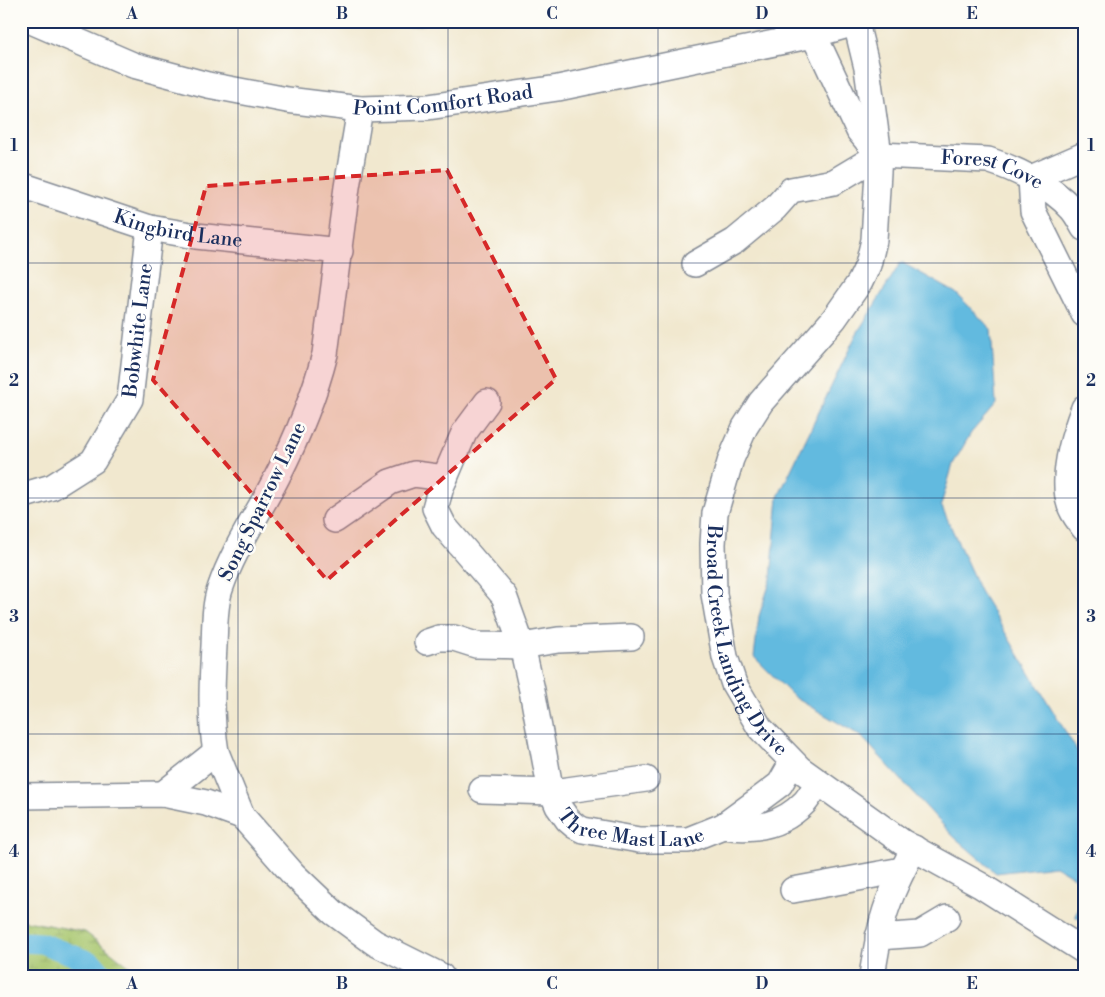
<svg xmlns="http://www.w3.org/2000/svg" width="1105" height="997" font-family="'Libre Bodoni',serif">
<defs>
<pattern id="grass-tufts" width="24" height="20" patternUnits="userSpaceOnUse" patternTransform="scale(1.25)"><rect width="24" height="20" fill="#a7c66d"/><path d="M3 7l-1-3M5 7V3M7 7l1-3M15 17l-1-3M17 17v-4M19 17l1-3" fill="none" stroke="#8faa61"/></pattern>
<pattern id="wetland-marsh" width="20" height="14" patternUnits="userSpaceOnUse" patternTransform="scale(1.25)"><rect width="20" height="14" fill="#a7c66d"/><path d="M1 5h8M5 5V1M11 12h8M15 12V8" fill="none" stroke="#8faa61"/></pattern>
</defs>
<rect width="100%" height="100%" fill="#fdfcf7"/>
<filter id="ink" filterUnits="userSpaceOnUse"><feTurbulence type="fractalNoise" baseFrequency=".02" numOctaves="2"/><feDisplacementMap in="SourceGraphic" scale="10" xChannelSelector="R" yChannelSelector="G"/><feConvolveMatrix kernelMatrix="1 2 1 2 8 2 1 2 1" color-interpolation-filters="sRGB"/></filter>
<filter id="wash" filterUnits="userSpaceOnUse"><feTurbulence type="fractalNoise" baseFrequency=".0096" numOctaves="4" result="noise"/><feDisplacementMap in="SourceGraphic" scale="20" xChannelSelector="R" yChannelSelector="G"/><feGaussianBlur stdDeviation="1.12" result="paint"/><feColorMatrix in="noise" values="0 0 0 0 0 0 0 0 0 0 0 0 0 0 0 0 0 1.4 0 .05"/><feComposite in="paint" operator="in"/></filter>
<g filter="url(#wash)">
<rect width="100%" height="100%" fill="#f1e8cf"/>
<path fill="url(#grass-tufts)" stroke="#617a66" d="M 284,21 L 440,21 L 410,27 L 295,26 Z"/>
<path fill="url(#wetland-marsh)" stroke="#617a66" d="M 21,920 L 85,932 L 142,976 L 21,976 Z"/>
<path fill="#62badf" stroke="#3e749e" d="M 901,262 L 956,293 L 991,329 L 996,404 L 971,433 L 953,464 L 941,505 L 980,591 L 1084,762 L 1084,883 L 1055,866 L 996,873 L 953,836 L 861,736 L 794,697 L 754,657 L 759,616 L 771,579 L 778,497 L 856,335 Z
M 1084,893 L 1084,922 L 1075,916 Z"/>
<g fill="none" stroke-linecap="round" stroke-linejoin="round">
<path stroke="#62badf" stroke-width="21" d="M 21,942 L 41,943 L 93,963 L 104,976"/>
</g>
</g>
<g filter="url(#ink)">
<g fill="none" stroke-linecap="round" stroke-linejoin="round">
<g stroke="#868c96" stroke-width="28">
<g id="minor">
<path id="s1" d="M 31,21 L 133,65 L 208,85 L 287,100 L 360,109 L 428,107 L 558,88 L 813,35 L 862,21"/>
<path id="s2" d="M 856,23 L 867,68 L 879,155 L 874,240 L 868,265 L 860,282 L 834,319 L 761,402 L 745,427 L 731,459 L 715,513 L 713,544 L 714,594 L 725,657 L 734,684 L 760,728 L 800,769 L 902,842 L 980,885 L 1084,951"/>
<path d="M 813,35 L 822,52 L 859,131 L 879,155"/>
<path d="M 360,109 L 347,187 L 325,354 C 314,397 297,438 277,477 C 258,514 233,550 220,589 C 214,607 215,627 214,646 C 212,681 210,717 216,752 L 242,816 L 293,874 L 334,913 L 375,943 L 441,976"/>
<path id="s3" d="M 879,155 L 988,160 C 1016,169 1051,186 1071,208 C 1076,213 1080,221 1084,228"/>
<path d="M 1084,155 L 1031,178 L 1033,211 L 1084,314"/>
<path id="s4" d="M 21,185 L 150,228 L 196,236 L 340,251"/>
<path d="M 695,264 L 735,241 L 775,208 L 791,190 L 834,182 L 879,155"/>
<path id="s5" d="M 487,402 L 464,433 L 441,487 L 435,508 L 444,526 L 504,596 L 522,646 L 532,690 L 550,787 L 558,806 L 568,820 L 575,826 L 583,830 L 639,840 L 688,840 L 723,826 L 764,796 L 780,784 L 792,763"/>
<path d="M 1084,408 C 1074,434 1061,477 1070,505 C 1072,513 1079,521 1084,528"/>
<path id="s6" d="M 21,496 L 52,487 L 93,461 L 130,399 L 150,228"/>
<path d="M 335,520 L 390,482 L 414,474 L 445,478"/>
<path d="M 427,642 L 439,638 L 454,638 L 476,645 L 522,646 L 558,640 L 631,637"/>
<path d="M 482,790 L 553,792 L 646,779"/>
<path d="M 163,794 L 216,752"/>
<path d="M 21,796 L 163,794 L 206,803 L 242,816"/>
<path d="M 723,826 C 754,831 782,826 805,802 C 810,796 814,789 818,783"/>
<path d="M 793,890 L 902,870"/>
<path d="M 878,937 L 920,934 L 947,918"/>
<path d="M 872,976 C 875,957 878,938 883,919 C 890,894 902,871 914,848"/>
</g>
</g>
<use href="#minor" stroke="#fff" stroke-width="25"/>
</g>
</g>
<path fill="#d62828" fill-opacity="0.2" stroke="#d62828" stroke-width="4" stroke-dasharray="10 6" stroke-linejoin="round" d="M 447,170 L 556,379 L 327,580 L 153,380 L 206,186 Z"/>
<path fill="none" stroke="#1b2f5e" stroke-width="1" stroke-opacity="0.55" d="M 238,21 L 238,976M 448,21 L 448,976M 658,21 L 658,976M 868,21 L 868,976M 21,263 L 1084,263M 21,498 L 1084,498M 21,734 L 1084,734"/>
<g text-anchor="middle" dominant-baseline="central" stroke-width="5" stroke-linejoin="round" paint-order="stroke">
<g font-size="20" fill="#1b2f5e" stroke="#fdfcf7">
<text stroke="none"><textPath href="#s1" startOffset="426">Point Comfort Road</textPath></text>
<text stroke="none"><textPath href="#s3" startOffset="115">Forest Cove</textPath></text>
<text stroke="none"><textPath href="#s4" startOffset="164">Kingbird Lane</textPath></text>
<text stroke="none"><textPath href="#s6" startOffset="222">Bobwhite Lane</textPath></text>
<text transform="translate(263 502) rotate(-64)">Song Sparrow Lane</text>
<text stroke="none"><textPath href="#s2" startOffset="676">Broad Creek Landing Drive</textPath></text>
<text stroke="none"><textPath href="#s5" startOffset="531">Three Mast Lane</textPath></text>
</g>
</g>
<rect width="1105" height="997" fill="none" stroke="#fdfcf7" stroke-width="55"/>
<rect x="28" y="28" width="1050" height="942" fill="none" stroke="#1b2f5e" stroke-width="2"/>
<g font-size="16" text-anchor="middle" font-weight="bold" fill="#1b2f5e">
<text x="132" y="19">A</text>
<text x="342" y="19">B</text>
<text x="552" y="19">C</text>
<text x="762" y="19">D</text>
<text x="972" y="19">E</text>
<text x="14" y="151">1</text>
<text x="1091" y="151">1</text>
<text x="14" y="386">2</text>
<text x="1091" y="386">2</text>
<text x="14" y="622">3</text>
<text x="1091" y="622">3</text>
<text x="14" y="857">4</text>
<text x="1091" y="857">4</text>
<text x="132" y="989">A</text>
<text x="342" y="989">B</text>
<text x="552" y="989">C</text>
<text x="762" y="989">D</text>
<text x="972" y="989">E</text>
</g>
</svg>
